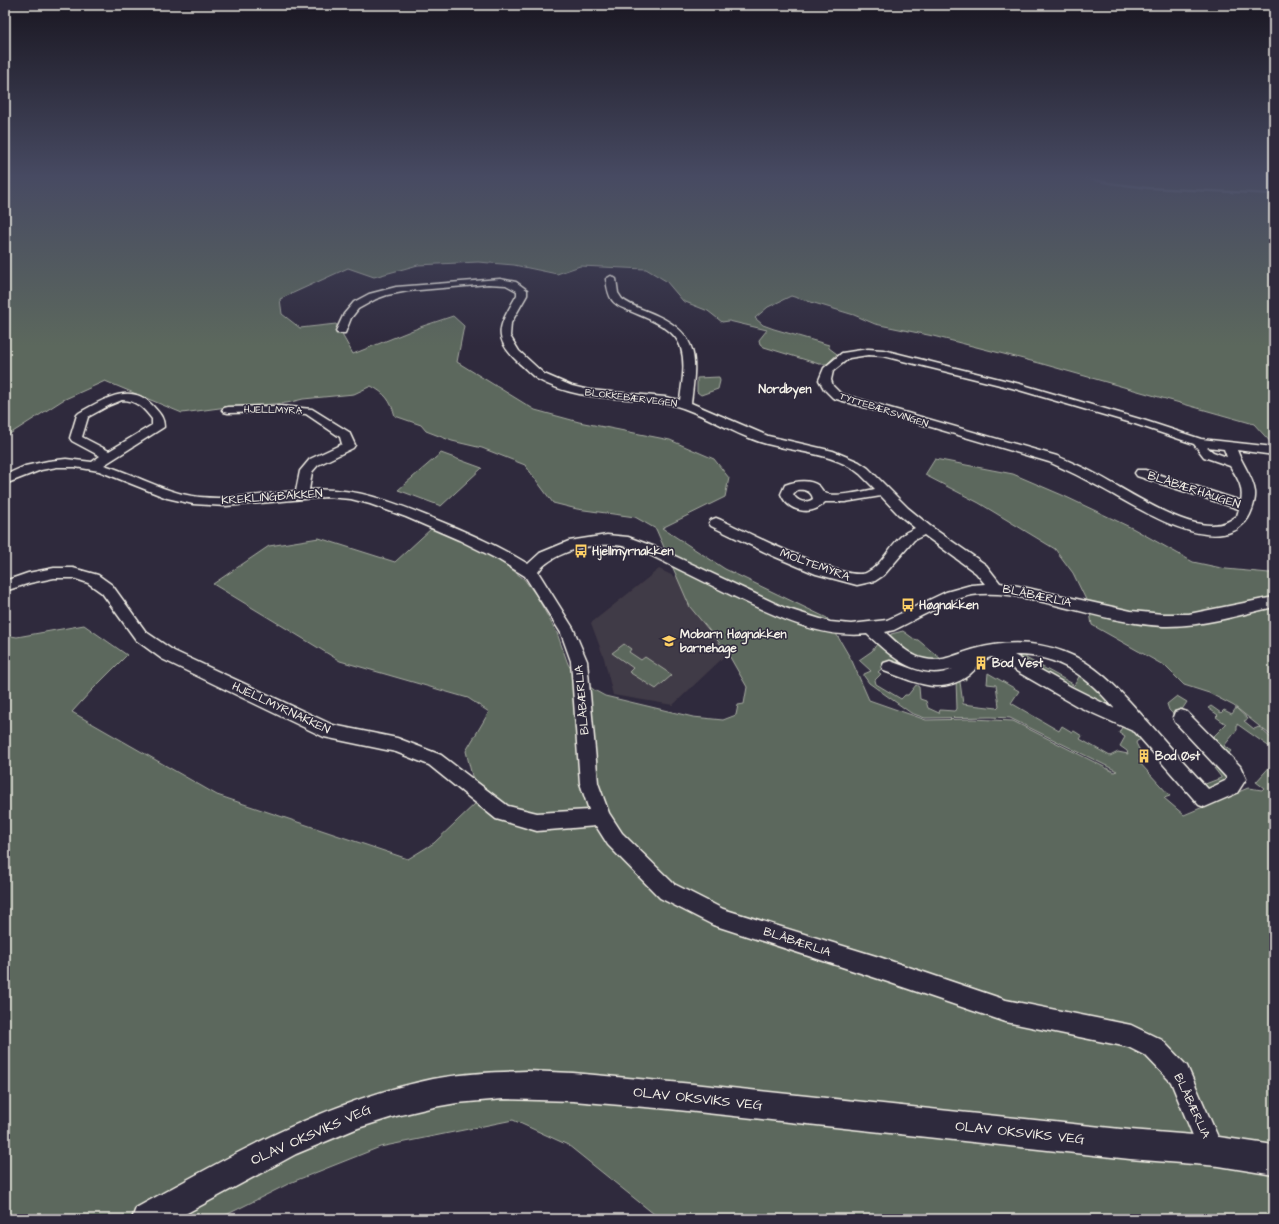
<svg xmlns="http://www.w3.org/2000/svg" width="1279" height="1224" font-family="'Architects Daughter',sans-serif">
<rect width="100%" height="100%" fill="#2f2a3d"/>
<filter id="ink" filterUnits="userSpaceOnUse"><feTurbulence type="fractalNoise" baseFrequency=".025" numOctaves="2"/><feDisplacementMap in="SourceGraphic" scale="8" xChannelSelector="R" yChannelSelector="G"/><feConvolveMatrix kernelMatrix="1 2 1 2 8 2 1 2 1" color-interpolation-filters="sRGB"/></filter>
<g filter="url(#ink)">
<path fill="#413a46" d="M 659,569 L 763,620 L 673,705 L 613,695 L 604,658 L 591,623 Z"/>
<path fill="#5b685d" stroke="#a8aca2" d="M 5,175 L 1274,175 L 1274,446 L 1254,424 L 1039,363 L 933,336 L 875,324 L 854,315 L 791,296 L 768,307 L 755,318 L 763,325 L 774,329 L 829,345 L 829,348 L 837,354 L 827,364 L 819,364 L 764,347 L 760,344 L 759,340 L 767,330 L 729,321 L 722,322 L 708,311 L 683,301 L 666,281 L 646,269 L 580,266 L 557,274 L 514,265 L 478,262 L 418,265 L 374,277 L 348,268 L 280,299 L 282,314 L 300,328 L 336,324 L 353,354 L 423,326 L 453,316 L 464,326 L 457,362 L 535,410 L 579,422 L 670,440 L 714,459 L 729,478 L 725,497 L 662,528 L 725,569 L 827,618 L 852,661 L 869,700 L 926,720 L 973,719 L 1013,721 L 1114,772 L 1117,771 L 1010,718 L 991,717 L 925,718 L 911,713 L 869,683 L 864,676 L 864,674 L 871,671 L 859,660 L 872,651 L 877,644 L 898,659 L 965,663 L 938,676 L 886,665 L 878,672 L 881,674 L 875,680 L 876,684 L 901,699 L 905,695 L 908,695 L 916,685 L 919,687 L 920,699 L 926,701 L 928,708 L 939,713 L 940,710 L 954,711 L 957,709 L 956,680 L 966,676 L 966,680 L 962,679 L 960,682 L 963,704 L 997,708 L 999,706 L 996,685 L 987,684 L 988,673 L 1019,691 L 1011,703 L 1059,731 L 1062,726 L 1072,732 L 1074,731 L 1082,736 L 1080,739 L 1110,756 L 1118,752 L 1128,754 L 1127,751 L 1120,746 L 1125,737 L 1119,733 L 1124,723 L 1144,738 L 1137,741 L 1136,743 L 1142,755 L 1139,756 L 1141,759 L 1138,761 L 1170,796 L 1164,798 L 1184,815 L 1248,788 L 1262,790 L 1264,788 L 1256,782 L 1274,762 L 1274,1219 L 663,1219 L 654,1214 L 568,1145 L 513,1120 L 380,1147 L 292,1182 L 218,1219 L 5,1219 L 5,635 L 17,637 L 84,625 L 127,655 L 92,690 L 72,712 L 217,795 L 408,859 L 434,843 L 478,801 L 466,751 L 489,712 L 468,698 L 340,661 L 213,584 L 269,546 L 319,538 L 395,562 L 432,528 L 492,554 L 524,579 L 536,595 L 557,633 L 568,664 L 574,674 L 594,690 L 605,696 L 693,717 L 723,720 L 736,715 L 738,705 L 744,704 L 747,687 L 727,652 L 690,607 L 656,529 L 635,517 L 577,509 L 553,503 L 525,465 L 482,448 L 452,441 L 426,431 L 421,425 L 395,416 C 391,401 385,393 371,386 L 354,394 L 303,399 L 287,403 L 227,407 L 182,413 L 105,381 L 63,400 L 5,437 Z
M 719,377 L 720,381 L 718,389 L 701,395 L 697,392 L 697,378 Z
M 441,453 L 482,468 L 441,506 L 398,490 Z
M 935,459 L 1013,474 L 1062,495 L 1134,529 L 1193,562 L 1226,569 L 1269,573 L 1274,572 L 1274,738 L 1234,706 L 1209,693 L 1184,685 L 1165,666 L 1092,625 L 1089,606 L 1073,573 L 1055,549 L 979,503 L 925,475 Z
M 903,631 L 914,639 L 918,640 L 941,659 C 920,665 905,651 890,638 L 891,634 Z
M 624,644 L 631,649 L 629,652 L 641,660 L 645,657 L 672,675 L 656,689 L 629,672 L 633,668 L 612,653 Z
M 1025,652 L 1026,658 L 1073,684 L 1067,688 L 1012,657 L 1012,653 Z
M 1081,673 L 1123,713 L 1069,689 L 1075,684 Z
M 1177,696 L 1187,702 L 1181,711 L 1231,778 L 1207,791 L 1200,786 L 1221,778 L 1221,777 L 1214,768 L 1218,768 L 1211,754 L 1169,710 L 1167,704 Z
M 1211,706 L 1221,713 L 1224,710 L 1232,714 L 1236,708 L 1248,719 L 1244,721 L 1254,729 L 1259,727 L 1274,741 L 1274,750 L 1237,724 L 1237,730 L 1224,746 L 1231,751 L 1225,758 L 1210,740 L 1226,724 L 1216,717 L 1218,715 L 1208,708 Z"/>
<g fill="none" stroke-linecap="round" stroke-linejoin="round">
<path stroke="#8e9ba3" stroke-width="2.5" d="M 1071,175 L 1109,183 L 1148,188 L 1274,194"/>
<g stroke="#f4f1e8" stroke-width="3">
<path id="minor" d="M 611,276 L 616,279 L 618,293 L 622,299 C 632,307 646,310 658,316 C 701,336 696,362 691,403 L 768,436 L 833,451 L 859,462 L 868,468 L 908,508 L 930,526 L 986,565 L 1000,583 L 1018,586 L 1131,611 L 1163,614 L 1189,614 L 1274,597 L 1274,607 C 1238,615 1201,627 1163,626 C 1124,624 1085,612 1047,603 C 1022,597 998,591 972,595 C 950,599 915,620 894,630 L 885,632 C 896,642 909,656 925,659 C 943,663 959,653 975,649 C 1004,641 1035,641 1064,652 C 1100,665 1124,696 1149,723 C 1168,745 1188,767 1208,789 L 1225,781 L 1227,778 L 1175,722 L 1173,717 L 1175,712 L 1181,710 L 1187,712 L 1240,766 L 1246,779 L 1237,793 L 1205,807 L 1199,805 L 1135,732 L 1077,706 L 992,657 C 979,660 979,667 969,675 C 939,697 914,681 884,671 L 882,667 L 884,663 L 890,661 C 911,668 931,680 953,669 C 916,680 893,658 867,634 C 818,639 774,615 731,595 C 703,581 676,568 648,554 C 641,552 634,549 627,547 C 601,540 554,550 538,572 L 573,628 L 587,661 L 598,783 L 609,813 L 622,833 L 674,884 L 723,909 L 879,957 L 1006,1000 L 1131,1025 L 1162,1040 L 1187,1066 L 1224,1151 L 1221,1160 L 1212,1163 L 1203,1160 L 1171,1082 L 1146,1056 L 1128,1047 L 1006,1022 L 879,979 L 713,925 L 660,898 L 608,845 L 596,826 L 537,831 L 503,821 L 496,819 L 429,765 L 396,752 L 324,737 L 162,659 L 136,640 L 102,593 L 88,583 L 73,578 L 54,578 L 30,583 L 5,591 L 5,581 L 28,573 L 54,568 L 73,568 L 98,575 L 112,585 L 146,632 L 174,651 L 333,725 L 397,738 L 441,755 L 508,806 L 537,813 L 589,810 L 580,783 L 571,661 L 561,633 L 525,576 L 499,560 L 459,540 L 406,517 L 370,504 L 351,499 L 326,497 L 226,506 L 193,504 L 167,498 L 99,471 L 75,467 L 57,467 L 41,470 L 5,484 L 5,475 L 25,466 L 48,461 L 66,459 L 92,462 L 100,456 L 72,441 L 70,438 L 77,415 L 79,413 C 102,400 131,381 153,406 C 159,413 164,417 164,427 L 104,465 C 131,473 155,487 182,494 C 219,503 259,494 296,491 L 300,471 L 310,459 L 342,444 L 340,437 L 306,414 L 280,412 L 228,413 L 224,412 L 222,410 L 224,408 L 228,407 L 280,406 L 312,409 L 349,432 L 355,445 L 353,448 L 318,465 L 312,472 L 309,490 C 355,487 390,501 432,518 C 465,531 498,546 528,564 L 540,553 L 569,541 L 607,535 L 628,537 L 658,548 L 785,608 L 830,622 L 851,624 L 887,620 L 946,592 L 971,585 L 985,584 L 976,573 L 924,535 L 914,540 L 884,575 L 875,581 L 857,585 L 816,574 L 771,555 L 711,526 L 709,523 L 711,520 L 716,518 L 721,520 C 745,531 844,582 866,573 C 883,565 890,544 904,534 C 907,531 912,530 915,528 L 898,514 L 881,496 L 845,502 L 825,502 C 812,517 788,512 781,494 L 785,485 C 796,481 809,479 819,486 C 821,488 823,492 825,493 C 832,498 866,491 875,489 C 870,484 865,479 860,474 C 834,452 791,452 760,442 C 730,432 703,413 673,405 C 627,394 582,404 537,379 C 531,375 525,368 519,363 C 490,336 500,325 517,295 L 517,291 L 506,285 L 488,284 L 408,291 L 387,295 L 376,299 L 358,309 L 351,318 L 345,333 L 337,333 L 336,331 L 344,314 L 354,302 L 369,294 L 396,287 L 500,279 L 516,282 L 527,290 L 527,295 L 511,323 L 510,336 L 519,351 L 544,374 L 572,386 L 589,390 L 665,397 L 680,400 C 682,383 686,365 681,348 C 675,327 648,319 630,311 C 623,308 616,306 612,300 C 608,294 607,286 606,279 ZM 122,400 C 137,400 144,409 152,419 L 152,425 L 109,451 L 82,437 L 88,417 L 110,405 ZM 797,490 C 804,489 812,491 813,499 C 806,504 797,502 793,494 ZM 1014,655 C 1058,654 1087,676 1115,709 L 1071,687 Z
M 868,349 L 883,350 L 1020,384 L 1143,420 L 1201,439 L 1274,447 L 1274,455 L 1237,450 C 1242,464 1253,477 1255,492 C 1256,501 1250,519 1243,524 C 1240,527 1237,530 1233,531 C 1196,547 1135,506 1103,489 C 1085,479 1067,470 1049,462 L 833,398 L 824,389 L 819,380 L 824,368 L 842,353 ZM 868,355 L 883,356 L 1012,388 L 1135,424 L 1194,444 L 1204,457 L 1230,466 C 1237,477 1244,487 1241,501 L 1145,470 L 1137,470 L 1135,473 L 1137,476 L 1239,509 L 1237,516 C 1228,522 1223,525 1212,525 C 1176,526 1121,486 1088,470 C 1078,465 1068,461 1057,456 L 841,394 L 833,386 L 831,380 L 833,371 L 849,358 ZM 1207,447 L 1224,449 L 1227,457 L 1213,452 Z"/>
</g>
<g stroke="#f4f1e8" stroke-width="3">
<path id="tertiary" d="M 527,1071 L 573,1073 L 693,1084 L 1130,1130 L 1219,1137 L 1274,1145 L 1274,1175 L 1219,1166 L 1130,1159 L 669,1109 L 573,1101 L 503,1099 L 457,1103 L 434,1107 L 396,1116 L 358,1128 L 296,1154 L 176,1219 L 132,1219 L 136,1208 C 231,1155 326,1101 433,1079 C 464,1073 495,1072 527,1071 Z"/>
</g>
<use href="#minor" fill="#2f2a3d" fill-rule="evenodd"/>
<use href="#tertiary" fill="#2f2a3d" fill-rule="evenodd"/>
</g>
</g>
<linearGradient id="sky" x2="0" y2="1"><stop stop-color="#1a1722"/><stop offset="0.51" stop-color="#474a62"/><stop offset="1" stop-color="#474a62" stop-opacity="0"/></linearGradient>
<rect width="1279" height="346" fill="url(#sky)"/>
<defs>
<g id="bus-bare" transform="scale(1.08)"><path d="M-5-6H5V4H4V6H2V4H-2V6H-4V4H-5ZM-3.5-4V0h7V-4ZM-3.5 1.2v1.5H-2V1.2ZM2 1.2v1.5H3.5V1.2Z" fill="#ffd166" stroke="#2f2a3d" stroke-width="2.5" paint-order="stroke"/></g>
<g id="school-bare" transform="scale(1.08)"><path d="M0-5L7-2L0 1L-7-2ZM-4 1L0 2.5L4 1V4Q0 6-4 4Z" fill="#ffd166" stroke="#2f2a3d" stroke-width="2.5" paint-order="stroke"/></g>
<g id="building-bare" transform="scale(1.08)"><path d="M-4-6H4V6H1V3H-1V6H-4ZM-2.5-4.3h1.7v1.8h-1.7ZM.8-4.3h1.7v1.8H.8ZM-2.5-1h1.7V.8h-1.7ZM.8-1h1.7V.8H.8Z" fill="#ffd166" stroke="#2f2a3d" stroke-width="2.5" paint-order="stroke"/></g>
</defs>
<g fill-rule="evenodd">
<use href="#bus-bare" x="581" y="551"/>
<use href="#bus-bare" x="908" y="605"/>
<use href="#school-bare" x="669" y="641"/>
<use href="#building-bare" x="981" y="663"/>
<use href="#building-bare" x="1144" y="756"/>
</g>
<g text-anchor="middle" dominant-baseline="central" stroke-width="3" stroke-linejoin="round" paint-order="stroke">
<g font-size="10" fill="#f4f1e8" stroke="#2f2a3d">
<text transform="translate(631 398) rotate(7)">BLOKKEBÆRVEGEN</text>
<text transform="translate(273 410) rotate(1)">HJELLMYRA</text>
<text transform="translate(884 410) rotate(18)">TYTTEBÆRSVINGEN</text>
</g>
<g font-size="12" font-weight="bold" fill="#f4f1e8" stroke="#2f2a3d">
<text x="785" y="389">Nordbyen</text>
</g>
<g font-size="12" fill="#f4f1e8" stroke="#2f2a3d">
<text transform="translate(1194 490) rotate(18)">BLÅBÆRHAUGEN</text>
<text transform="translate(272 497) rotate(-4)">KREKLINGBAKKEN</text>
<text transform="translate(815 565) rotate(20)">MOLTEMYRA</text>
<text transform="translate(1037 596) rotate(12)">BLÅBÆRLIA</text>
<text transform="translate(582 700) rotate(-95)">BLÅBÆRLIA</text>
<text transform="translate(281 708) rotate(25)">HJELLMYRNAKKEN</text>
<text transform="translate(797 942) rotate(18)">BLÅBÆRLIA</text>
<text transform="translate(1192 1106) rotate(65)">BLÅBÆRLIA</text>
</g>
<g font-size="12" font-weight="bold" fill="#f4f1e8" stroke="#2f2a3d" text-anchor="start">
<text x="592" y="551">Hjellmyrnakken</text>
<text x="919" y="605">Høgnakken</text>
<text x="680" y="634">Mobarn Høgnakken<tspan x="680" dy="14">barnehage</tspan></text>
<text x="992" y="663">Bod Vest</text>
<text x="1155" y="756">Bod Øst</text>
</g>
<g font-size="14" fill="#f4f1e8" stroke="#2f2a3d">
<text transform="translate(698 1099) rotate(6)">OLAV OKSVIKS VEG</text>
<text transform="translate(1020 1133) rotate(6)">OLAV OKSVIKS VEG</text>
<text transform="translate(311 1135) rotate(-24)">OLAV OKSVIKS VEG</text>
</g>
</g>
<rect width="1279" height="1224" fill="none" stroke="#2f2a3d" stroke-width="20"/>
<rect x="10" y="10" width="1259" height="1204" fill="none" stroke="#f4f1e8" stroke-width="1.5" filter="url(#ink)"/>
</svg>
